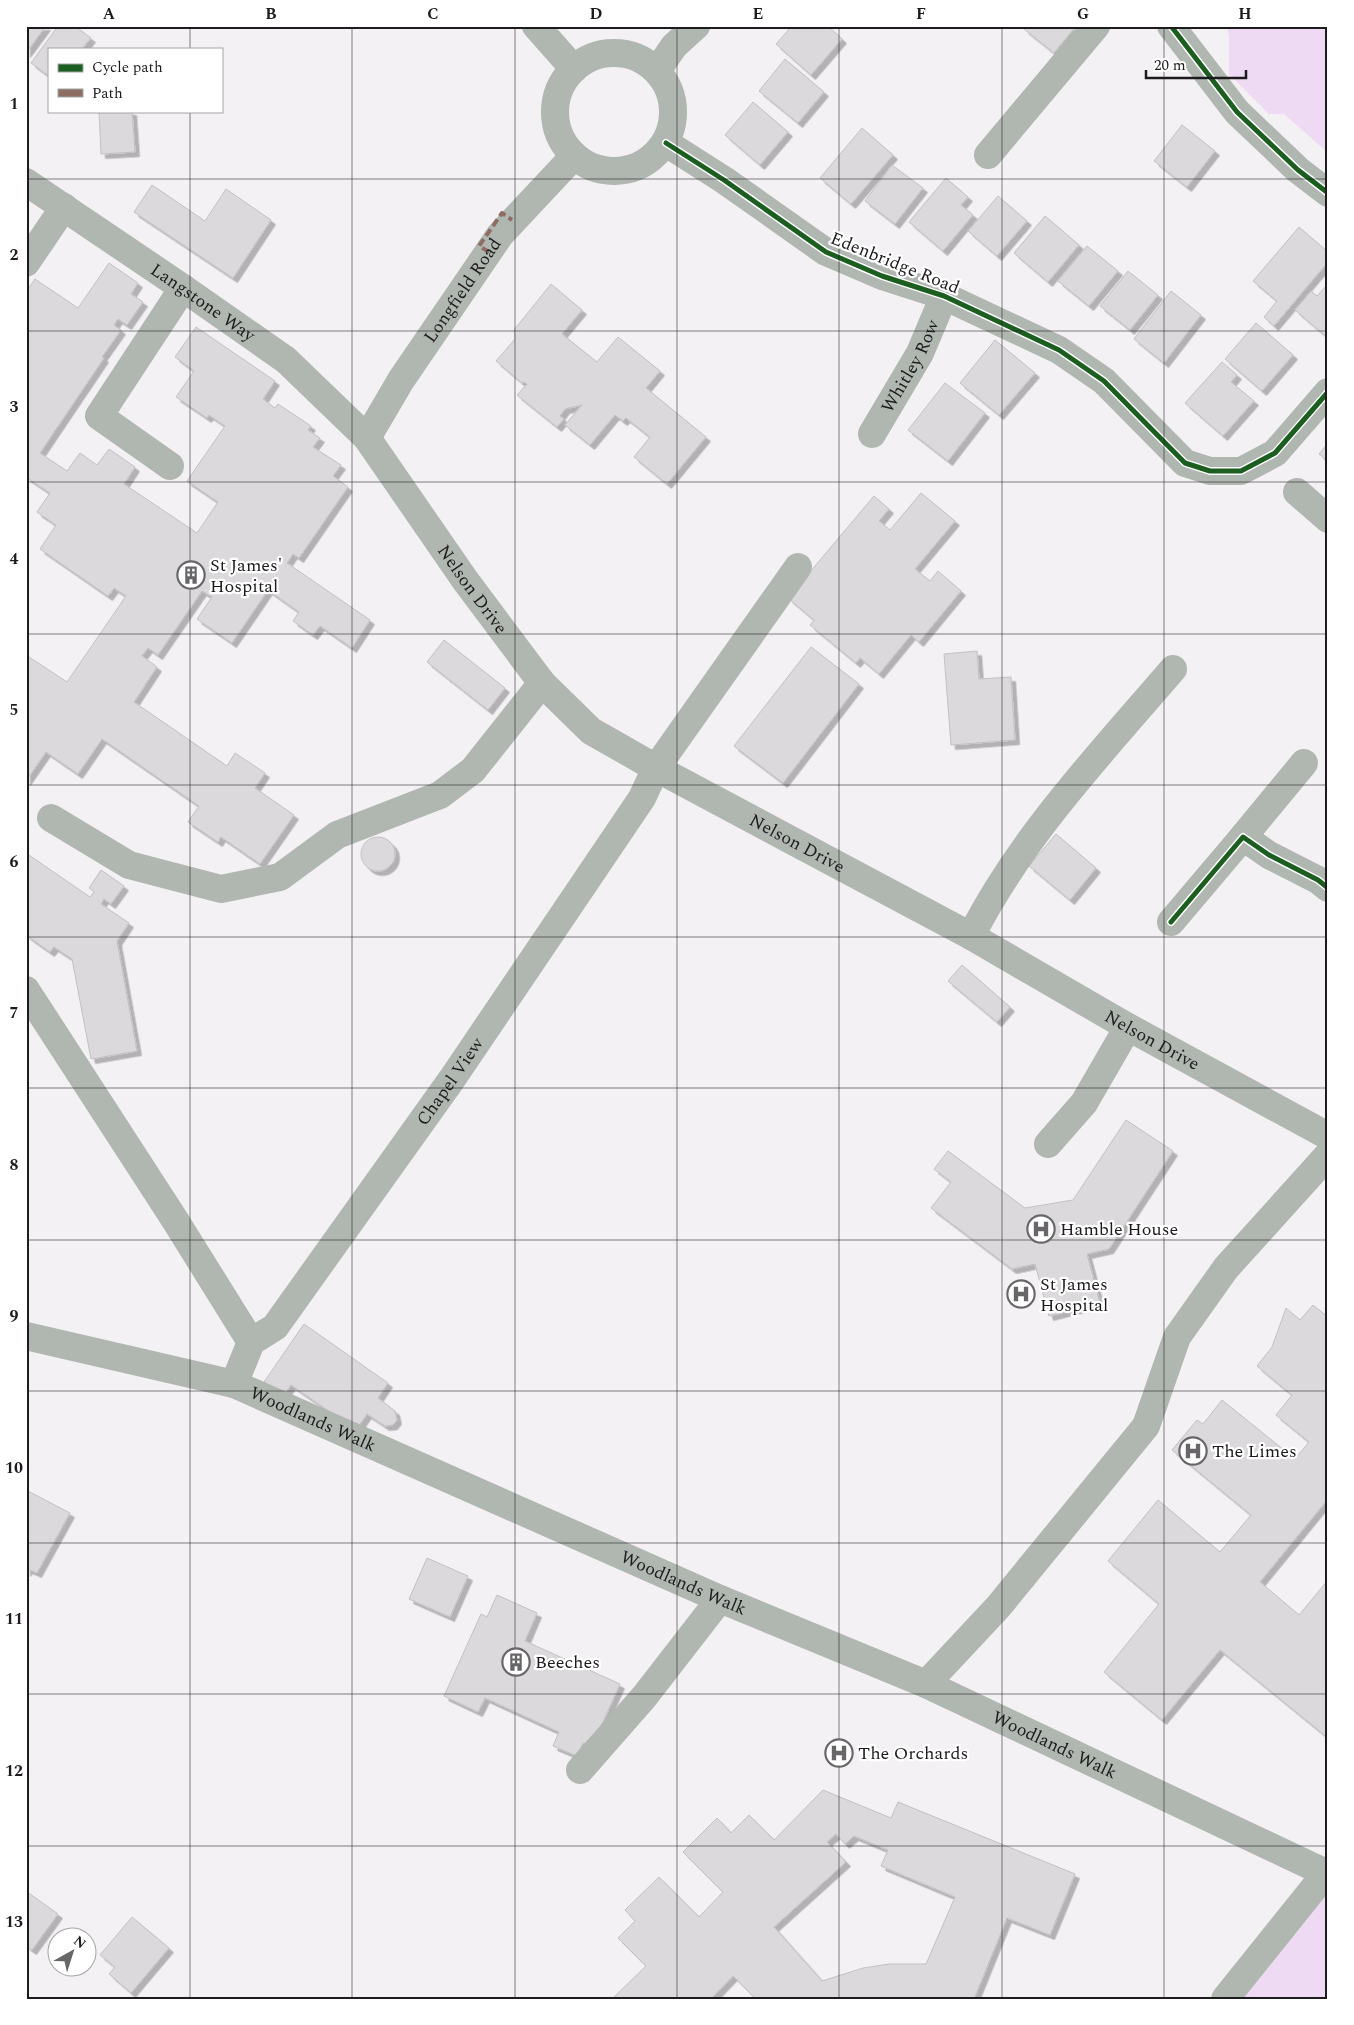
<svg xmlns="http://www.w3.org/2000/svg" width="1354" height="2025" font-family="Spectral,serif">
<defs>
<filter id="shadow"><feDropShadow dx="4.5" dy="4.5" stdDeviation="0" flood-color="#0004"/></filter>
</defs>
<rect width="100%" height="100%" fill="#f4f1f5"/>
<path fill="#eedaf2" d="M 1227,26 L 1328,26 L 1328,153 L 1284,114 L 1269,114 L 1229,74 L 1229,37 Z
M 1328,1891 L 1328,1999 L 1241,1999 Z"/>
<path fill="#dbd9dc" stroke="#c2c0c2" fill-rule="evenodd" filter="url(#shadow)" d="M 26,26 L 46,26 L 26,53 Z
M 58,26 L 75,26 L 91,38 L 82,49 L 49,49 L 49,76 L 31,63 Z
M 792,26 L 828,26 L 842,39 L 811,75 L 776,44 Z
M 1025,26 L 1076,26 L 1054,53 L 1024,29 Z
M 785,59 L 824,92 L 798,123 L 759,91 Z
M 753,102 L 788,132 L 760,165 L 725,135 Z
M 99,111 L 132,111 L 135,152 L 101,154 Z
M 1182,125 L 1215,151 L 1187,187 L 1154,161 Z
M 862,128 L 893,155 L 851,204 L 820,178 Z
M 892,165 L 923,188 L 895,224 L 865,201 Z
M 946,178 L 968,197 L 961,205 L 973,215 L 943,251 L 909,222 Z
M 152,185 L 205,221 L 226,189 L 271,220 L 233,278 L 134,212 Z
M 998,196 L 1027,221 L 997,256 L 968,231 Z
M 1045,216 L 1079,245 L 1048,282 L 1014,253 Z
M 1299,227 L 1328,252 L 1328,262 L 1274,326 L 1264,317 L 1277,301 L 1253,281 Z
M 1087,246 L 1118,271 L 1089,306 L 1058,281 Z
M 109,263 L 138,283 L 131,294 L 143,302 L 127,325 L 118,319 L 114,325 L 121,330 L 102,357 L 104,358 L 40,453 L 67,471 L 80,453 L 97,465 L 109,449 L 135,467 L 124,484 L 197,533 L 218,502 L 187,481 L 225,426 L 209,415 L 207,418 L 176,397 L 194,371 L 175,357 L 196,327 L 275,381 L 263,399 L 275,408 L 278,404 L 311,426 L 308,430 L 320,438 L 313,447 L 341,465 L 333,476 L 348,487 L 299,558 L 293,554 L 287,563 L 370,620 L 352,648 L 320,626 L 313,635 L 293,621 L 299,612 L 268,590 L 232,643 L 197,619 L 212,597 L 202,591 L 158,655 L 148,648 L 142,656 L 157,667 L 134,702 L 227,766 L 235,753 L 265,773 L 255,788 L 294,815 L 260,864 L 221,837 L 218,842 L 188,822 L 199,806 L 102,739 L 78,774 L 46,752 L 26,781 L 26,655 L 67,682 L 126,596 L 114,588 L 108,596 L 40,549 L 56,525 L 37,512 L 50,493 L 26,477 L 26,292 L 35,279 L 78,308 Z
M 1128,271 L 1158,295 L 1130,330 L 1100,306 Z
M 551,284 L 582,310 L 562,334 L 597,362 L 618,337 L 660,371 L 646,388 L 706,437 L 667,484 L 634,457 L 650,437 L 626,418 L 623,421 L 615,415 L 590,445 L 565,425 L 582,405 L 565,409 L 560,416 L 564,419 L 557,427 L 517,395 L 527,384 L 524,382 L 522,383 L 496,361 L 515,339 L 514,330 Z
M 1328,284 L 1328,338 L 1295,310 L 1311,291 L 1317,296 Z
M 1171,291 L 1201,315 L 1164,363 L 1134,339 Z
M 1256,323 L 1293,355 L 1262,391 L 1225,359 Z
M 995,340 L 1035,373 L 999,415 L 960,383 Z
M 1222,362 L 1237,375 L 1231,382 L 1254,401 L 1223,436 L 1185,403 Z
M 945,383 L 985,413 L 948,461 L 908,430 Z
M 1328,443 L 1328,461 L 1319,454 Z
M 921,493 L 955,521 L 915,569 L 930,581 L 938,571 L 961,591 L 919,642 L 911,635 L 879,674 L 860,658 L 856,663 L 810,625 L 814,620 L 788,598 L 874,496 L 889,509 L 879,521 L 890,530 Z
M 444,640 L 505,688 L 488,710 L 427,662 Z
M 811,647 L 859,684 L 783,783 L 734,746 Z
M 977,651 L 979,679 L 1011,677 L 1015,740 L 951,745 L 944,654 Z
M 1056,834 L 1096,868 L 1070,900 L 1029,866 Z
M361 854a17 17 0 1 1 34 0a17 17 0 1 1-34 0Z
M 26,853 L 90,897 L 94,892 L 89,888 L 101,870 L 124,886 L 111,904 L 104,899 L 101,904 L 129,923 L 117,941 L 137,1051 L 91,1059 L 72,959 L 54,947 L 50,952 L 26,935 Z
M 962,965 L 1010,1007 L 997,1022 L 948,981 Z
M 1126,1120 L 1173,1151 L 1109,1249 L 1087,1254 L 1100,1303 L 1049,1316 L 1035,1264 L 1012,1269 L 931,1208 L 951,1182 L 934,1169 L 948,1151 L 1025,1208 L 1073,1200 Z
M 1313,1305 L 1328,1317 L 1328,1499 L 1260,1582 L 1299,1615 L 1328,1580 L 1328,1738 L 1220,1650 L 1162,1720 L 1104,1672 L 1159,1604 L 1108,1561 L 1158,1500 L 1220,1552 L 1251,1515 L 1172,1450 L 1197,1420 L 1203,1424 L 1222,1400 L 1295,1459 L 1309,1442 L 1276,1415 L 1292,1395 L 1257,1366 L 1272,1347 L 1286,1308 L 1300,1320 Z
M 304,1324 L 388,1383 L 378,1398 L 395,1411 L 397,1420 L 393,1425 L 385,1426 L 367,1414 L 356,1430 L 291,1385 L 284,1395 L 264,1382 Z
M 26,1490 L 70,1513 L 37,1573 L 28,1569 L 26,1572 Z
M 427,1558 L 468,1576 L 450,1617 L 409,1599 Z
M 497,1595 L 537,1613 L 525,1641 L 620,1684 L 592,1746 L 583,1743 L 577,1756 L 553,1746 L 559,1732 L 485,1698 L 478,1712 L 444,1696 L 481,1614 L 487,1617 Z
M 823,1790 L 891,1818 L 898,1802 L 1075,1874 L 1050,1935 L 1007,1918 L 974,1999 L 756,1999 L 733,1976 L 711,1999 L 612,1999 L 646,1966 L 618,1938 L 635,1921 L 625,1910 L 659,1877 L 699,1917 L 723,1892 L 683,1852 L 717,1818 L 731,1833 L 749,1815 L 774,1840 ZM 836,1834 L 845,1844 L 854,1836 L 888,1850 L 881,1866 L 955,1897 L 926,1964 L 889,1964 L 863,1968 L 822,1981 L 774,1927 L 846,1862 L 827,1842 Z
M 26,1891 L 58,1914 L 32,1950 L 26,1946 Z
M 132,1917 L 169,1948 L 131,1993 L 109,1974 L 115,1967 L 100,1955 Z"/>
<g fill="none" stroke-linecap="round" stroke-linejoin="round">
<g stroke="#afb7b0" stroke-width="28">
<path d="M 536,26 L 574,69"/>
<path d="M 1171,26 L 1237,112 L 1298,170 L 1328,193"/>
<circle cx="614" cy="112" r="59"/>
<path d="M 657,71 L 674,46 L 696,26"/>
<path d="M 666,143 L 724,180 L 826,252 L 882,276 L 944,296 L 1059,350 L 1104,381 L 1185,463 L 1210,471 L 1241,471 L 1275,453 L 1328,392"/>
<path d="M 988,155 L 1096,26"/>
<path id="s1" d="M 26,182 L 183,288 L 286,360 L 367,438 L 465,580 L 542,683 L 591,731 L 656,768 L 971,936 L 1128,1027 L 1328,1136"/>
<path d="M 26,263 L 64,207"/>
<path id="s2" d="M 872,434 L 920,353 L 944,296"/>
<path id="s3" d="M 367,438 L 401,380 L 500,235 L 574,156"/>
<path d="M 170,466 L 99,416 L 183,288"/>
<path d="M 1297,492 L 1328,519"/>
<path d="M 51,818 L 129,865 L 221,889 L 280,877 L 337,835 L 440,795 L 473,770 L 542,683"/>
<path d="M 1243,837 L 1304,763"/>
<path d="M 1171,922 L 1243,837 L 1269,855 L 1318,880 L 1328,888"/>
<path d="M 971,936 C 1022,836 1101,753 1173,669"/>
<path d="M 26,990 L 175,1220 L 251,1342"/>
<path d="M 1048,1144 L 1084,1103 L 1128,1027"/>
<path id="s4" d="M 26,1336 L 234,1384 L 720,1599 L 926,1684 L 1326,1873 L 1225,1999"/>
<path id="s5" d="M 234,1384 L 251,1342 L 275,1327 L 452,1079 L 642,798 L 656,768 L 798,567"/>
<path d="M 926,1684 L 998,1607 L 1146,1426 L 1177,1337 L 1226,1268 L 1328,1155"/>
<path d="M 580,1770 L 644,1697 L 720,1599"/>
</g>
<path stroke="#8d6e63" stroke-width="4" stroke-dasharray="8 4" stroke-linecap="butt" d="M 489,252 L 479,246 L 502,213 L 512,220"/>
<g stroke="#fff" stroke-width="8">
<path id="cycleway" d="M 1171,26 L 1237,112 L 1298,170 L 1328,193
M 666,143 L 724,180 L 826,252 L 882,276 L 944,296 L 1059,350 L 1104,381 L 1185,463 L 1210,471 L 1241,471 L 1275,453 L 1328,392
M 1171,922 L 1243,837 L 1269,855 L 1318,880 L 1328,888"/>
</g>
<use href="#cycleway" stroke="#1b5e20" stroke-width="5"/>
</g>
<path fill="none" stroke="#1d1b1d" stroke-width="1" stroke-opacity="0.55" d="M 190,26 L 190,49M 352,26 L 352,1999M 515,26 L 515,1999M 677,26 L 677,1999M 839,26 L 839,1999M 1002,26 L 1002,1999M 1164,26 L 1164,1999M 190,111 L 190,1999M 26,179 L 1328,179M 26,331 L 1328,331M 26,482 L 1328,482M 26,634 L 1328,634M 26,785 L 1328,785M 26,937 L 1328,937M 26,1088 L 1328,1088M 26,1240 L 1328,1240M 26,1391 L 1328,1391M 26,1543 L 1328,1543M 26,1694 L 1328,1694M 26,1846 L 1328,1846"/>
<defs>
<g id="building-ring" transform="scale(1.4375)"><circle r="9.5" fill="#fff" stroke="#686669" stroke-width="1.5"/><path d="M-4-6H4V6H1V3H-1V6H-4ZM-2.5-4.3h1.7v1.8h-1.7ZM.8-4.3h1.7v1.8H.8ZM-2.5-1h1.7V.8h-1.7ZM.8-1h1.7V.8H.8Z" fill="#686669"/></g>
<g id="hospital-ring" transform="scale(1.4375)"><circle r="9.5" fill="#fff" stroke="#686669" stroke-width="1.5"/><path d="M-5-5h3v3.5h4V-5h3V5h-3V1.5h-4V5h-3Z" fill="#686669"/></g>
</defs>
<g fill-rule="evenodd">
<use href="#building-ring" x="191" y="575"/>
<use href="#hospital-ring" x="1041" y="1229"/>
<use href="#hospital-ring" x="1021" y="1294"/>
<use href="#hospital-ring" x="1193" y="1451"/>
<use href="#building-ring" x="516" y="1662"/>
<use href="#hospital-ring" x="839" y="1753"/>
</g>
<g text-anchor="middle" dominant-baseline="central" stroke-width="4.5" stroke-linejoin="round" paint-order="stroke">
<g font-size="18" fill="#1d1b1d" stroke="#fff">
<text transform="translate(895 263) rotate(22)">Edenbridge Road</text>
<text stroke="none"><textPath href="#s3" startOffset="176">Longfield Road</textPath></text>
<text stroke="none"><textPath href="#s1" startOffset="214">Langstone Way</textPath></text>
<text stroke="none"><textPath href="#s2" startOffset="78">Whitley Row</textPath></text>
<text stroke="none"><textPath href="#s1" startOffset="612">Nelson Drive</textPath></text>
<text stroke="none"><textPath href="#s1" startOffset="1032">Nelson Drive</textPath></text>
<text stroke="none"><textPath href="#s1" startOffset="1438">Nelson Drive</textPath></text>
<text stroke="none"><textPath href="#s5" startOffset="375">Chapel View</textPath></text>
<text stroke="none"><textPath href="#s4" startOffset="300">Woodlands Walk</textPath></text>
<text stroke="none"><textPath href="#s4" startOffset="705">Woodlands Walk</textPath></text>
<text stroke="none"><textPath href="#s4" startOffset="1110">Woodlands Walk</textPath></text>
</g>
<g font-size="18" fill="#1d1b1d" stroke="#fff" text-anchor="start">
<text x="210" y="565">St James'<tspan x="210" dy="21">Hospital</tspan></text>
<text x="1060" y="1229">Hamble House</text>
<text x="1040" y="1284">St James<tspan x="1040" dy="21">Hospital</tspan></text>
<text x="1212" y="1451">The Limes</text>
<text x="535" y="1662">Beeches</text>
<text x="858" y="1753">The Orchards</text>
</g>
</g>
<rect width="1354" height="2025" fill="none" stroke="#ffffff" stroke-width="55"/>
<rect x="48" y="48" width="175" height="65" fill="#ffffff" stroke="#a5a4a5"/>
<rect x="58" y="64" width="25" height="8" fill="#1b5e20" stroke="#a5a4a5"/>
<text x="92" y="72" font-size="15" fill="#1d1b1d">Cycle path</text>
<rect x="58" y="89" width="25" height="8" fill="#8d6e63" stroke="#a5a4a5"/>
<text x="92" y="98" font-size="15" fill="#1d1b1d">Path</text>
<g transform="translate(72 1952) rotate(39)"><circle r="24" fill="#ffffff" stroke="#a5a4a5"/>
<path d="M0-4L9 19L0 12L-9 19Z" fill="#686669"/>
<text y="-8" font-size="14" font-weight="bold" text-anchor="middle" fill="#1d1b1d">N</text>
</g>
<path d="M1146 70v8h100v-8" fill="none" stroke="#1d1b1d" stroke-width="2.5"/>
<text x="1154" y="70" font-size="15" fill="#1d1b1d" stroke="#ffffff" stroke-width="4" paint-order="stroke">20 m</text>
<rect x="28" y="28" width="1298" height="1970" fill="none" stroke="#1d1b1d" stroke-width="2"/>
<g font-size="16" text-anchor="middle" font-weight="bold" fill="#1d1b1d">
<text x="109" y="19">A</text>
<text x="271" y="19">B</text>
<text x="433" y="19">C</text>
<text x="596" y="19">D</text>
<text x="758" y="19">E</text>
<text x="921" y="19">F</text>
<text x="1083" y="19">G</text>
<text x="1245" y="19">H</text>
<text x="14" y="109">1</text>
<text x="14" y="260">2</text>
<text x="14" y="412">3</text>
<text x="14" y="564">4</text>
<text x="14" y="715">5</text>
<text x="14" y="867">6</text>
<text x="14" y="1018">7</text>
<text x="14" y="1170">8</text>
<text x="14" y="1321">9</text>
<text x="14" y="1473">10</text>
<text x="14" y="1624">11</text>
<text x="14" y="1776">12</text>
<text x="14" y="1927">13</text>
</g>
</svg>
